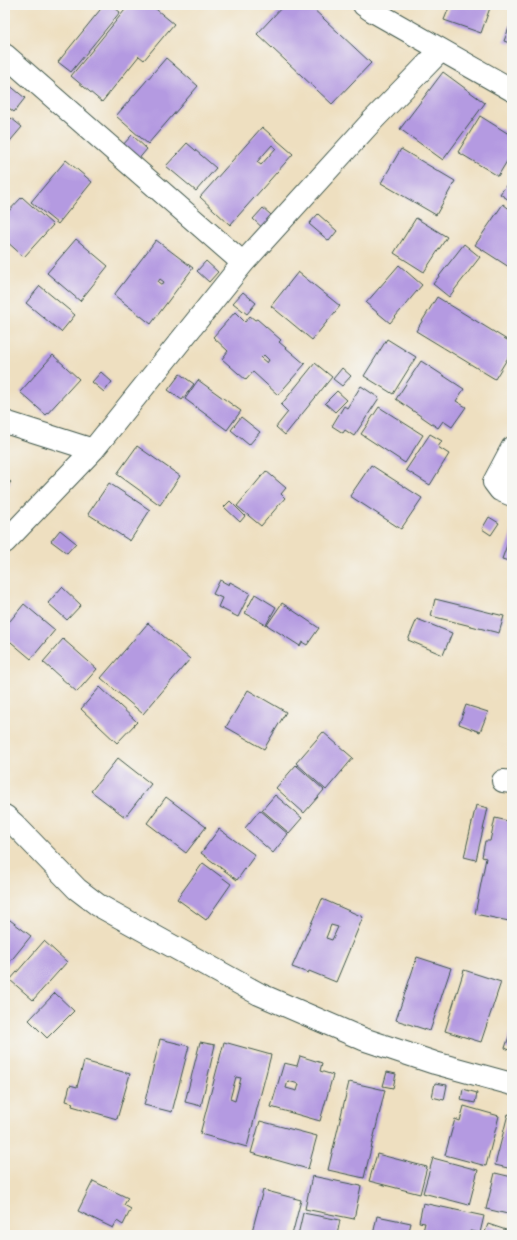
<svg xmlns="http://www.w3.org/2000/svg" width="517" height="1240" font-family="Pangolin,sans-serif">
<rect width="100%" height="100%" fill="#f6f6f2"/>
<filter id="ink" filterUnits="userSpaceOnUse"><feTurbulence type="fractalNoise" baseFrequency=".025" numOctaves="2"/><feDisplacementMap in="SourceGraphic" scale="8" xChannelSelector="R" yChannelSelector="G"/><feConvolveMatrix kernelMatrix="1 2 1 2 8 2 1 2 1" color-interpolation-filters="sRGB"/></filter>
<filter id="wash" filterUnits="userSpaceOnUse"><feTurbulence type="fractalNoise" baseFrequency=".012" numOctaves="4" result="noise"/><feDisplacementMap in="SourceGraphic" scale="16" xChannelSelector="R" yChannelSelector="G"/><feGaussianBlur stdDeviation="0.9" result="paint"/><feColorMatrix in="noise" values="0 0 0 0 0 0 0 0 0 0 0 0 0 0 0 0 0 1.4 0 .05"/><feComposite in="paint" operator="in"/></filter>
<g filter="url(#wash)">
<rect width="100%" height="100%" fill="#eedfc0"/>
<g id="blocks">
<path fill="#b49ae1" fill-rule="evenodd" d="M 104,5 L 111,5 L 120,12 L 71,72 L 58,62 Z
M 129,5 L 151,5 L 174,24 L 144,60 L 139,56 L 102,102 L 71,76 Z
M 284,5 L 309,5 L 371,63 L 332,104 L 257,34 Z
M 450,5 L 491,5 L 481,33 L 444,20 Z
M 512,20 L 512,44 L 504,41 Z
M 166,58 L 198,86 L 148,144 L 116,116 Z
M 443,72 L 485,103 L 443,160 L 400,129 Z
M 8,84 L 25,98 L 14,112 L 5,105 L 5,88 Z
M 480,116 L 512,136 L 512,153 L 498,176 L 458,152 Z
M 11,118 L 22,127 L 5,147 L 5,126 Z
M 262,127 L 293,154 L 230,225 L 200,197 ZM 272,145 L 276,148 L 261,165 L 257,162 Z
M 132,135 L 147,149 L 137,161 L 121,147 Z
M 187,143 L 216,168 L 196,191 L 166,166 Z
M 401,149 L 455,181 L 436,215 L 381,183 Z
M 66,160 L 92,182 L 58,224 L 31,202 Z
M 512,177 L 512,202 L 500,194 Z
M 22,197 L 53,225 L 24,257 L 5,240 L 5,215 Z
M 503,204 L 512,211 L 512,269 L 475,245 Z
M 263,208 L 277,220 L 267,232 L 253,219 Z
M 318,214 L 337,231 L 329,241 L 309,224 Z
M 416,218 L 447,237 L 424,272 L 394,253 Z
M 76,239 L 108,266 L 80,301 L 47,273 Z
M 156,240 L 193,268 L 151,324 L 114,295 ZM 160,279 L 164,282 L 162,285 L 158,282 Z
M 464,244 L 480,257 L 449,297 L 433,284 Z
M 206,261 L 218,272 L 209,282 L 197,271 Z
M 399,265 L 422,285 L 390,323 L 366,303 Z
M 298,272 L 340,306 L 312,340 L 271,306 Z
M 40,286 L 75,315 L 61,332 L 26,303 Z
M 243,292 L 256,303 L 247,314 L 233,303 Z
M 437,297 L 512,343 L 512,351 L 495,379 L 416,331 Z
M 235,312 L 245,322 L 250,316 L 255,320 L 257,319 L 281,340 L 279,342 L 305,364 L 278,395 L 253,372 L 246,380 L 222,359 L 228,351 L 213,337 ZM 264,355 L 269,360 L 267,363 L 261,358 Z
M 387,339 L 416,357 L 393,394 L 364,376 Z
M 53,355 L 79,379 L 46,415 L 20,392 Z
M 421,361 L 464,389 L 456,401 L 466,407 L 452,427 L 443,421 L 438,428 L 396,399 Z
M 315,363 L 332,377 L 285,435 L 276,427 L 288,412 L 281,405 Z
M 342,368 L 351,376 L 342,386 L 333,379 Z
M 101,372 L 112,382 L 104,392 L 92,382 Z
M 180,374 L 194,384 L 182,400 L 168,390 Z
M 198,380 L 241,411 L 227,430 L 185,399 Z
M 361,386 L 379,398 L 354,436 L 345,430 L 343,433 L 332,426 L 344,406 L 347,408 Z
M 337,391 L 347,400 L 335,412 L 325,403 Z
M 379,407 L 423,435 L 405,463 L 361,434 Z
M 241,417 L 260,432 L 249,445 L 231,430 Z
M 430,434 L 442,441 L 438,447 L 449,454 L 430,485 L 406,470 Z
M 137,446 L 180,476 L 160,505 L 117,474 Z
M 371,465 L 422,498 L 401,529 L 350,496 Z
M 266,471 L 286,488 L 281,494 L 285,498 L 261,526 L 237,506 Z
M 5,478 L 11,482 L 5,489 Z
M 109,483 L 150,510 L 130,541 L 88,514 Z
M 230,501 L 245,516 L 240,522 L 224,507 Z
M 489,517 L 499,523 L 491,535 L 482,529 Z
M 60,530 L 76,543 L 67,553 L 51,541 Z
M 512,531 L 512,562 L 502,559 Z
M 220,580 L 229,585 L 230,582 L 250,593 L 238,617 L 218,607 L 222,598 L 213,594 Z
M 62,587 L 81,605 L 67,620 L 48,603 Z
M 255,594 L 276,607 L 266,625 L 245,613 Z
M 435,599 L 504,616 L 499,633 L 431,616 Z
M 282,603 L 319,628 L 307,645 L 302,642 L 300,646 L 267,625 Z
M 24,604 L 55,630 L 31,659 L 5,637 L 5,627 Z
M 417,619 L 452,633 L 443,655 L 408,640 Z
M 148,623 L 190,659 L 143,714 L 101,678 Z
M 63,639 L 97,669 L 77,692 L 43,662 Z
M 100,687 L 137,722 L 117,743 L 81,709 Z
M 248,690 L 286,712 L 264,749 L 226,727 Z
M 466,705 L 488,712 L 480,732 L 459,724 Z
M 323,732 L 353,758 L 326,790 L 296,763 Z
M 118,758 L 151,784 L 125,817 L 91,791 Z
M 296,765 L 324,790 L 304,813 L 276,788 Z
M 275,795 L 302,818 L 289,833 L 262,810 Z
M 166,797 L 206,827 L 186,853 L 147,823 Z
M 476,805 L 488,808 L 476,860 L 464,857 Z
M 260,810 L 288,834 L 273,853 L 245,828 Z
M 495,818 L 512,822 L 512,908 L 509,921 L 475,914 L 486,858 L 482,857 L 485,841 L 490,841 Z
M 219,829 L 255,855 L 237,880 L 201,853 Z
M 203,863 L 231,884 L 206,920 L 177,899 Z
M 322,899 L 363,917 L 336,982 L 309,971 L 308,973 L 292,967 ZM 331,925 L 338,927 L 332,940 L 326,938 Z
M 6,917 L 31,936 L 5,968 L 5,918 Z
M 44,941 L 67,962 L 33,1000 L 10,980 Z
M 417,957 L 451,968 L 430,1031 L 396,1020 Z
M 464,970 L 501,982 L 481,1042 L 445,1031 Z
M 55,993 L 74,1011 L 47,1038 L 29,1020 Z
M 512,1028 L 512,1051 L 505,1048 Z
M 160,1039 L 189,1046 L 172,1112 L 144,1105 Z
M 200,1042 L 215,1045 L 201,1106 L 185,1102 Z
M 224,1042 L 271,1055 L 247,1147 L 200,1134 ZM 236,1077 L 241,1078 L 235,1101 L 230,1099 Z
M 300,1056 L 322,1063 L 320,1071 L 333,1075 L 320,1121 L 271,1107 L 284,1063 L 297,1066 ZM 288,1081 L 299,1084 L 297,1091 L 286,1088 Z
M 84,1061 L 130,1074 L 117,1119 L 72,1106 L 73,1103 L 66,1101 L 70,1085 L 77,1087 Z
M 387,1072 L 396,1074 L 393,1088 L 383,1086 Z
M 349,1082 L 385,1090 L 364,1178 L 328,1170 Z
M 435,1083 L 447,1085 L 444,1100 L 432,1097 Z
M 463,1089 L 477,1093 L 475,1103 L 461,1100 Z
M 464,1106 L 499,1116 L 486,1166 L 445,1155 L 455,1119 L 460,1121 Z
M 508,1114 L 512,1115 L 512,1169 L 495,1165 Z
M 260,1121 L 317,1136 L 308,1169 L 251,1153 Z
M 377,1154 L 427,1167 L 420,1194 L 369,1181 Z
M 433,1158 L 478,1170 L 469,1205 L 423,1193 Z
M 495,1173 L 512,1177 L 512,1215 L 486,1209 Z
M 312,1176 L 361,1186 L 354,1219 L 305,1209 Z
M 93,1181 L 128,1198 L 124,1205 L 131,1209 L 123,1225 L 117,1221 L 113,1228 L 78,1211 Z
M 263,1190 L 301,1200 L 292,1235 L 251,1235 Z
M 423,1203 L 484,1216 L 480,1233 L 470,1231 L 469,1235 L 422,1235 L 425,1223 L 419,1222 Z
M 303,1213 L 340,1220 L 337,1235 L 298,1235 Z
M 377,1216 L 411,1223 L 408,1235 L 373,1235 Z
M 488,1224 L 512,1232 L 512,1235 L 484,1235 Z"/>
</g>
</g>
<g filter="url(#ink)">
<use href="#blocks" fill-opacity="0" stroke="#3e5549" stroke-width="1"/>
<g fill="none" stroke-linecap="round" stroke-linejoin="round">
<g stroke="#3e5549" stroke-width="24">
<path id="minor" d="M 364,5 L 371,10 L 512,90
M 5,55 L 243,263
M 5,422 L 93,450
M 512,448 L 494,482 L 500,490 L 512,495
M 5,542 L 93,450 L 243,263 L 373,120 L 441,50
M 503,781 L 512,782
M 5,816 L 14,824 L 77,889 L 98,905 L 259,994 L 363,1039 L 435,1063 L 512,1084"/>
</g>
<use href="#minor" stroke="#fff" stroke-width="22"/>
</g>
</g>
<rect width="517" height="1240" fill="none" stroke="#f6f6f2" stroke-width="20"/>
</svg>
